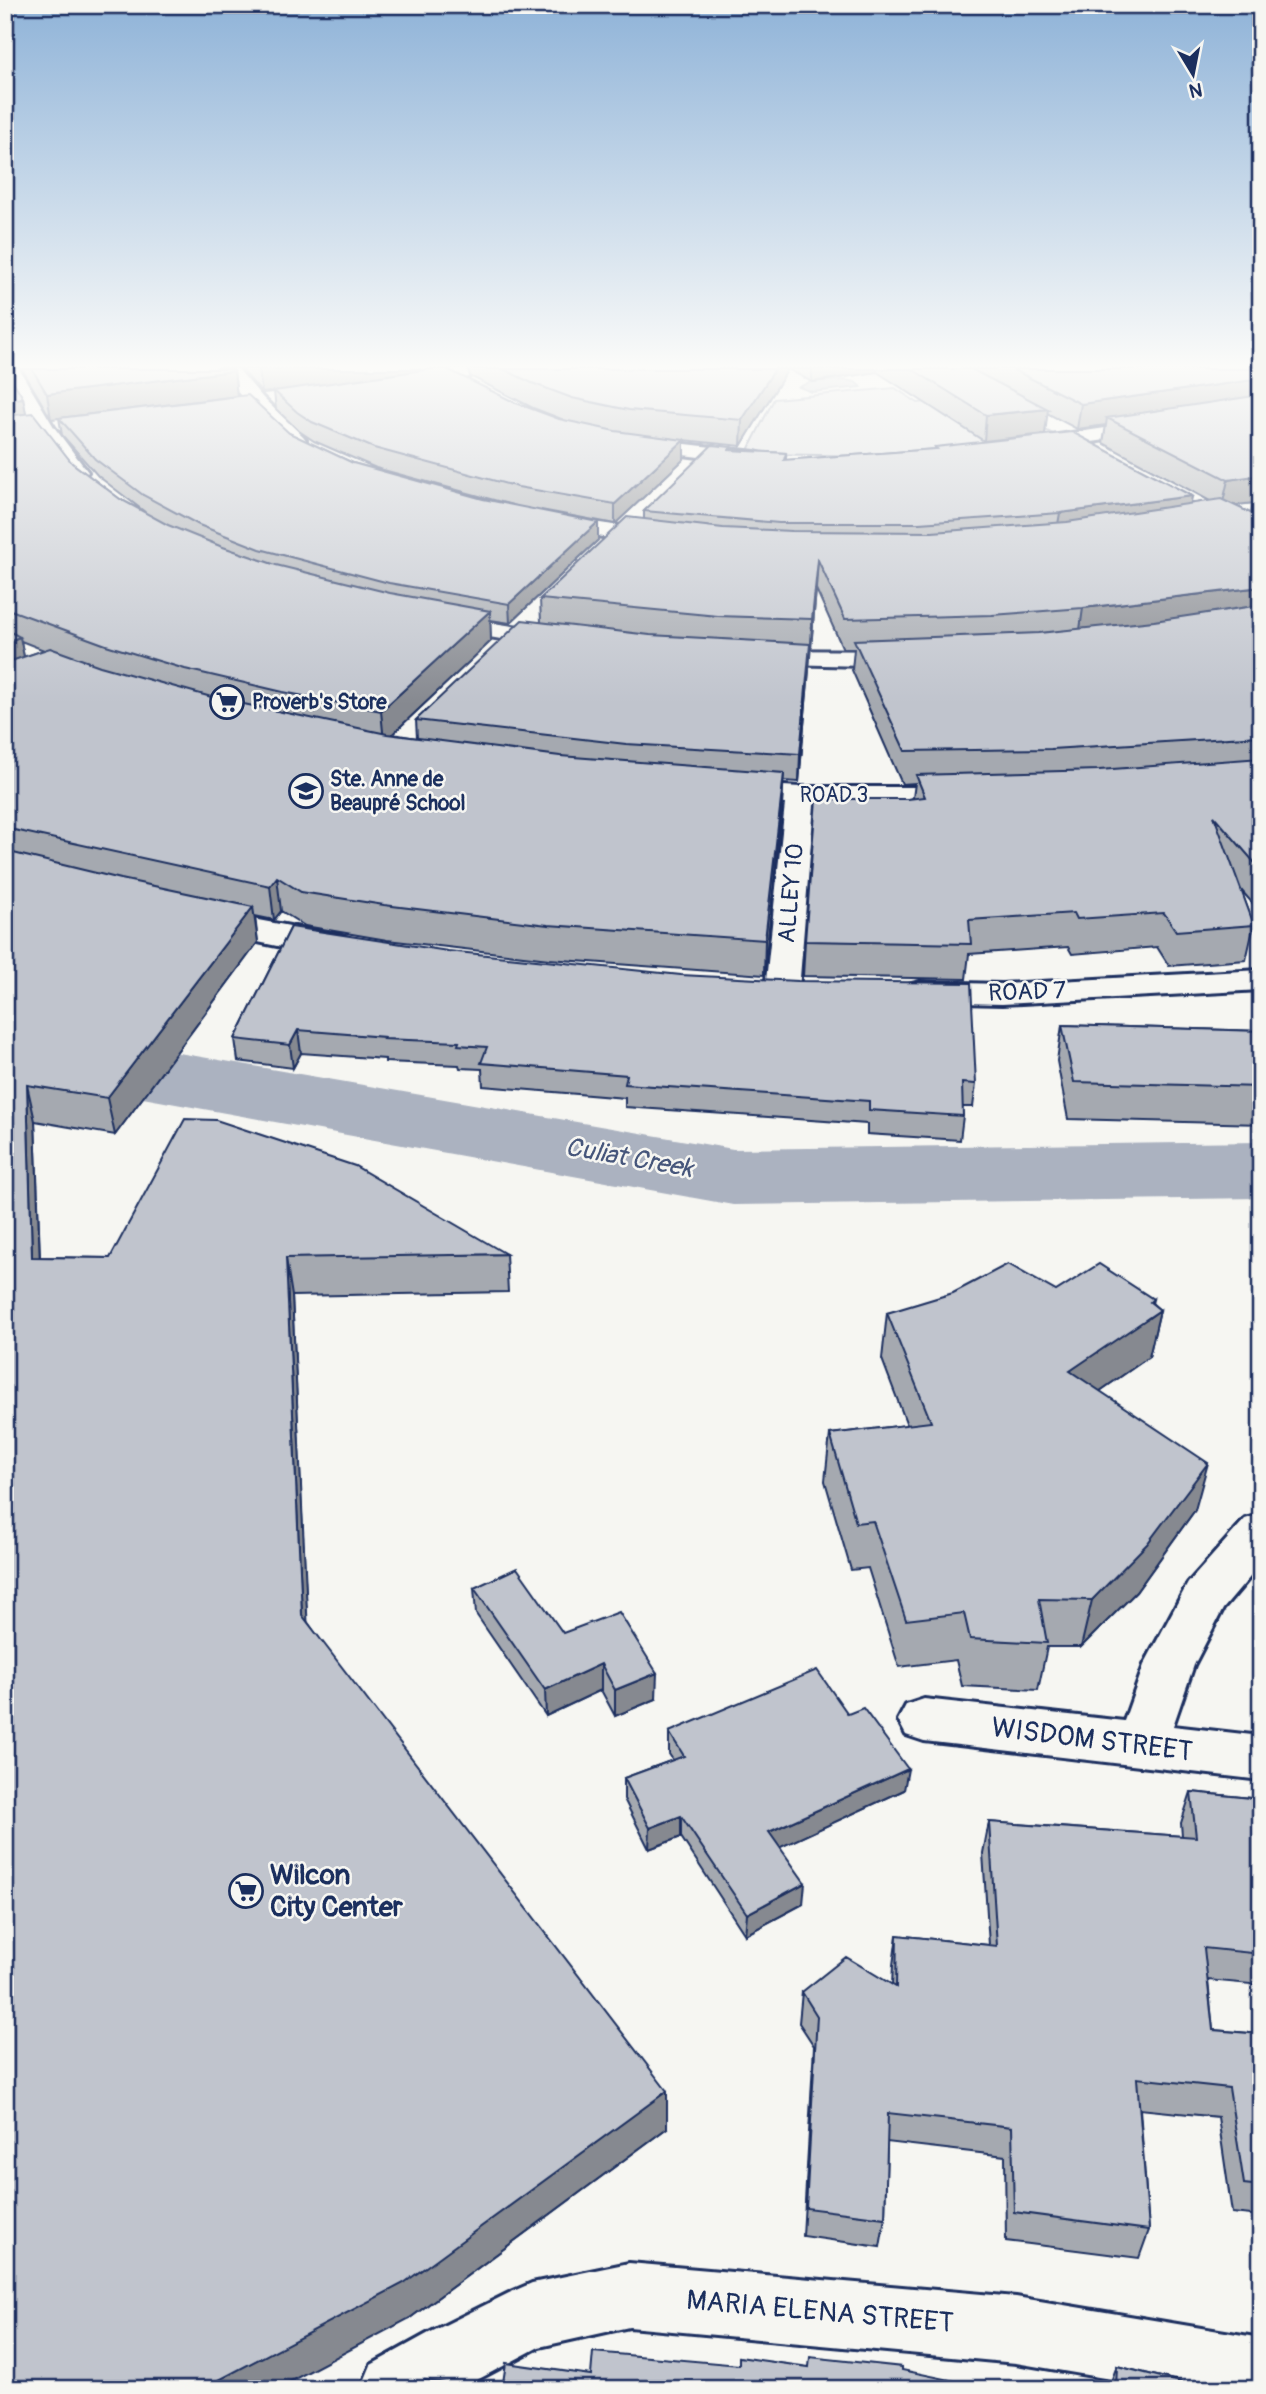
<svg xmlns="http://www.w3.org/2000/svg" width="1266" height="2394" font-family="Pangolin,sans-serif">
<rect width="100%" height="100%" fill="#f6f6f2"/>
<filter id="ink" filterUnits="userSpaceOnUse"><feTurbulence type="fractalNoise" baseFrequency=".0143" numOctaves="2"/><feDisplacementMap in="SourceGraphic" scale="14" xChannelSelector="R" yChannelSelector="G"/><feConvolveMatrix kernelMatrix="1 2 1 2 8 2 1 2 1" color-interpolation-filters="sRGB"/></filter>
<g filter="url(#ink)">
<path fill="#d6d9dd" stroke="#78849e" stroke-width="2" d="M 895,388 L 918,403 L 980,396 L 1059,437 L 883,456 L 746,454 L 774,399 Z"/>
<path fill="#abb2c0" stroke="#717e99" stroke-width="2" d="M 844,380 L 855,382 L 861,387 L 812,392 L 799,387 L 810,382 Z"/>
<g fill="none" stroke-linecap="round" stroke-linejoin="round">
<path fill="#abb2c0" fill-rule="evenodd" d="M 5,1023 L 733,1149 L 1261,1142 L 1261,1198 L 733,1205 L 5,1073 Z"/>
<g stroke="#1b2f5e" stroke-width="6">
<path id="minor" d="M 5,369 L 19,369 L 54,427 L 88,472 L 84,476 L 70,476 L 35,429 L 5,377 Z
M 219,369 L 238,369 L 263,398 L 303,436 L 306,440 L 303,444 L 289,444 L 249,406 Z
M 454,369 L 479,369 C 465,386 429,385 408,389 L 399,383 L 401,379 Z
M 1261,405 L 1261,417 L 1031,451 L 1024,449 L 1021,445 L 1024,441 L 1031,439 Z
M 634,438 L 755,452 L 762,454 L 765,458 L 762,462 L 755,464 L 627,448 L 624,444 L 627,440 Z
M 545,515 L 662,532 L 670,534 L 673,539 L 670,544 L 662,546 L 537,527 L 534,522 L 537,517 Z
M 441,615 L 558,633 L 567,636 L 571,641 L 567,646 L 558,649 L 432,627 L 429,622 L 432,617 Z
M 757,650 L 904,651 L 913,654 L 917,659 L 913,664 L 904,667 L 748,663 L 744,658 L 748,653 Z
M 732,783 L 800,787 L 965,787 L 975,790 L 979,796 L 975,802 L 965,805 L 814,805 L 799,990 L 794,997 L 782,1000 L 770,997 L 765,990 L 785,804 L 722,798 L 718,792 L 722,786 Z
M 204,910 L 338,935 L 349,938 L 354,945 L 349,952 C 319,959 227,935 193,927 L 188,920 L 193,913 Z
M 1261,970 L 1261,990 L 1002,1004 L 920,1002 L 908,999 L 903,992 L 908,985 L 920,982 L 1002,984 Z
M 1261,1514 L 1261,1564 L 1223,1609 L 1194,1665 L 1173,1726 L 1261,1736 L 1261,1780 L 924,1741 L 906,1735 L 898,1720 L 906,1705 L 924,1699 L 1124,1721 L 1144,1665 L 1188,1583 L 1245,1519 Z
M 629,2263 L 1016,2297 L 1261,2338 L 1261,2389 L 1169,2389 L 1016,2363 L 629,2327 L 539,2347 L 460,2389 L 361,2389 L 371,2365 L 429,2333 L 509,2293 L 532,2283 Z"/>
</g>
<use href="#minor" fill="#f6f6f2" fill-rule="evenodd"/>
</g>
<path fill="#a5a9b0" stroke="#1b2f5e" stroke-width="2" fill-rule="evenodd" d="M 5,369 L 23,398 L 26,414 L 72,463 L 120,499 L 145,512 L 98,476 L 62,435 L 59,418 L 289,433 L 353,463 L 483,499 L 516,506 L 376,468 L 314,441 L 299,431 L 276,409 L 274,392 L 262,393 L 241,369 L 420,369 L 420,370 L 564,420 L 533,408 L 470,376 L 468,369 L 1261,369 L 1261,913 L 1241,890 L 1254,925 L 1246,960 L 1169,966 L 1157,947 L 1072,954 L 1068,947 L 969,954 L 966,979 L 803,976 L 805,941 L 908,799 L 913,798 L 915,783 L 902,784 L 852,670 L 854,649 L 843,649 L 816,589 L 799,782 L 783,781 L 782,805 L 764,975 L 549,959 L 387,940 L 305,926 L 281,911 L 274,920 L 255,916 L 258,942 L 115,1135 L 35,1121 L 40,1257 L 110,1258 L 506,1254 L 508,1292 L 292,1296 L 307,1621 L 667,2128 L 410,2318 L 5,2389 ZM 788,369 L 812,382 L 877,372 L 984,441 L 1047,413 L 1077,429 L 1106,425 L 1103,443 L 1210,501 L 1190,504 L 1192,496 L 935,447 L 935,449 L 786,460 L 786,453 L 731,450 L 644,511 L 644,519 L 540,599 L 541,622 L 416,720 L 417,738 L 392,734 L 491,641 L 490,620 L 510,623 L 598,540 L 598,522 L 541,510 L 615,524 L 684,459 L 684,440 L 741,446 ZM 1253,503 L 1251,514 L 1234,505 ZM 21,641 L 44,650 L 24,657 Z
M 22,369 L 232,369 L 234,371 L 237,396 L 51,419 Z
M 291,927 L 976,1084 L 973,1107 L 962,1107 L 963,1116 L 960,1140 L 867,1134 L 867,1124 L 625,1107 L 625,1098 L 483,1086 L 482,1069 L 460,1068 L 459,1065 L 385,1062 L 385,1059 L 301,1053 L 293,1068 L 238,1061 L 235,1039 Z
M 1062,1025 L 1261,1031 L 1261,1124 L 1068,1119 L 1057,1061 Z
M 1056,1291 L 1152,1303 L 1160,1310 L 1149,1357 L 1100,1391 L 1195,1510 L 1136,1592 L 1081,1647 L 1047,1647 L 1038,1690 L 962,1686 L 956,1660 L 899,1667 L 868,1568 L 851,1570 L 825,1481 L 830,1434 L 907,1425 L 882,1359 L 887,1313 Z
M 474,1588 L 563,1633 L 656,1699 L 615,1716 L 601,1690 L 546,1716 L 476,1614 Z
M 848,1714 L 904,1790 L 780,1847 L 803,1904 L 745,1935 L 681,1837 L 649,1849 L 624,1799 L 624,1778 L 673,1760 L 669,1754 L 669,1732 Z
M 1191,1792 L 1261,1799 L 1261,1985 L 1208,1980 L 1213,2030 L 1261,2034 L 1261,2216 L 1232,2213 L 1218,2117 L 1140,2109 L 1149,2230 L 1139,2258 L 1006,2241 L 1005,2156 L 887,2142 L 885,2218 L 880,2247 L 803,2236 L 814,2046 L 799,2023 L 802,1992 L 892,1985 L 893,1965 L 897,1935 L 989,1945 L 983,1853 L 989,1822 L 1182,1836 L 1181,1823 Z
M 1117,2366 L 1209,2389 L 1108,2389 Z"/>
<path fill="#868990" stroke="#1b2f5e" stroke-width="2" d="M 259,369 L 420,369 L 420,372 L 262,393 Z
M 775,369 L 788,369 L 741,446 L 742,420 Z
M 812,369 L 877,369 L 877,372 L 812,382 Z
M 234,371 L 237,396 L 51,419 L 47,394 Z
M 1261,379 L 1261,403 L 1107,418 L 1106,425 L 1077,429 L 1081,404 Z
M 23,398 L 28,423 L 5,426 L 5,400 Z
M 1048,409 L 1045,434 L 984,441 L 986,415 Z
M 684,440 L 684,459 L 615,524 L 615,504 Z
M 1261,475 L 1261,498 L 1255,494 L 1253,503 L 1222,507 L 1228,480 Z
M 1192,496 L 1189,513 L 1057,530 L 1060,513 Z
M 598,522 L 598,540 L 510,623 L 509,604 Z
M 818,560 L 816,589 L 811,649 L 812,619 Z
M 1261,587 L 1261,615 L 1079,637 L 1083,608 Z
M 490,611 L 491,641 L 384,742 L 381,711 Z
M 20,637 L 26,667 L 5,675 L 5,642 Z
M 810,644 L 809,670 L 799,782 L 800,754 Z
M 784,773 L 782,805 L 764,975 L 765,940 Z
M 277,877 L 281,911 L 274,920 L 270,886 Z
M 253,907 L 258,942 L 115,1135 L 107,1098 Z
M 298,1030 L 301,1053 L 293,1068 L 290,1045 Z
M 27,1085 L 35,1121 L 41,1295 L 32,1257 Z
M 286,1258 L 292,1296 L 309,1654 L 302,1615 Z
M 1153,1299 L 1149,1318 L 1160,1310 L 1149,1357 L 1061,1418 L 1070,1371 L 1150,1302 Z
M 1208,1463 L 1195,1510 L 1136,1592 L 1081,1647 L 1092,1600 Z
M 601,1664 L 601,1690 L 546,1716 L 545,1690 Z
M 657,1673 L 656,1699 L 615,1716 L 615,1690 Z
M 908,1769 L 904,1790 L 768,1853 L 769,1832 Z
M 681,1816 L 681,1837 L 649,1849 L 650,1828 Z
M 805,1883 L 803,1904 L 745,1935 L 747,1914 Z
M 667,2091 L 667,2128 L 410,2318 L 276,2389 L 202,2389 Z"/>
<path fill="#c0c4cd" stroke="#1b2f5e" stroke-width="2" d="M 5,369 L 6,369 L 23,398 L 5,400 Z
M 32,369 L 232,369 L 234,371 L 47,394 Z
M 431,369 L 447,369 L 516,403 L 559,419 L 615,431 L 684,440 L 615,504 L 518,487 L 374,448 L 312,422 L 297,412 L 274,391 Z
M 503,369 L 775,369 L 742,420 L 629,410 L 572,398 L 532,383 Z
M 912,369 L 971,369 L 1048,409 L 986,415 Z
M 1012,369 L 1261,369 L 1261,379 L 1081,404 Z
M 248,395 L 289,433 L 353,463 L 483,499 L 598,522 L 509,604 L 389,583 L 260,549 L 199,525 L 143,495 L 95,459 L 59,418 Z
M 1261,395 L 1261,475 L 1228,480 L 1107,418 Z
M 33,413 L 72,463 L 120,499 L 168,525 L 220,546 L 276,565 L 390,593 L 490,611 L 381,711 L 283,692 L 185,669 L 106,645 L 5,608 L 5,416 Z
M 1072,432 L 1192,496 L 1060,513 L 919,523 L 779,523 L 644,511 L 712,445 L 731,447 L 729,450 L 786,453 L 784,460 L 937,449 L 935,447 Z
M 1261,493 L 1261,498 L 1255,494 Z
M 1221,499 L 1261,518 L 1261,587 L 1083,608 L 992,615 L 845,619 L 818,560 L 812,619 L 718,616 L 540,599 L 627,517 L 723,528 L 792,531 L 932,532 L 1067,522 Z
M 1261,605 L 1261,736 L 1051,749 L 905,751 L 854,640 L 1039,633 L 1154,621 Z
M 522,620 L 650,635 L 810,644 L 800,754 L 626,744 L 416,720 Z
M 5,629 L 20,637 L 5,642 Z
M 50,648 L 100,666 L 215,698 L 387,734 L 560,756 L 784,773 L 765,940 L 548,925 L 384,905 L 301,892 L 277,877 L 270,886 L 5,828 L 5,663 Z
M 1261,758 L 1261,870 L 1214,816 L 1254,925 L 1176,931 L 1164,913 L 1077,919 L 1074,913 L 969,920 L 971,944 L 805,941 L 816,799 L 908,799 L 925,797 L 916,775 L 1099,770 Z
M 5,851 L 121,879 L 253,907 L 107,1098 L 27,1085 L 32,1257 L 110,1258 L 185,1119 L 216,1120 L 355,1166 L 506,1254 L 286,1258 L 302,1615 L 667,2091 L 404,2283 L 202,2389 L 5,2389 Z
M 291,927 L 448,951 L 681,975 L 798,981 L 971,983 L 976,1084 L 962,1083 L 963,1116 L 869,1110 L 869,1101 L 625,1084 L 627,1075 L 481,1063 L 487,1047 L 458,1045 L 459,1042 L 383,1039 L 384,1037 L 298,1030 L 290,1045 L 235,1039 Z
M 1062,1025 L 1261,1031 L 1261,1087 L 1074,1082 Z
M 1008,1264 L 1056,1291 L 1099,1264 L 1153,1299 L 1150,1302 L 1160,1310 L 1070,1371 L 1208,1463 L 1147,1544 L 1092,1600 L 1039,1599 L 1047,1643 L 970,1639 L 964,1613 L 906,1620 L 873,1521 L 856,1523 L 830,1434 L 931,1422 L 887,1313 L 953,1293 Z
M 517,1568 L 563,1633 L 619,1612 L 657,1673 L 615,1690 L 601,1664 L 545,1690 L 474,1588 Z
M 817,1670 L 848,1714 L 863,1708 L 908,1769 L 769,1832 L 805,1883 L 747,1914 L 681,1816 L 650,1828 L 624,1778 L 684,1756 L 669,1732 Z
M 1191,1792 L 1261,1799 L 1261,1954 L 1204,1948 L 1213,2030 L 1261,2034 L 1261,2186 L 1244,2184 L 1229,2088 L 1137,2078 L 1149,2230 L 1014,2212 L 1012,2127 L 888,2113 L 885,2218 L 806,2208 L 817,2016 L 802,1992 L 846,1957 L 896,1987 L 897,1935 L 997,1946 L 989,1822 L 1196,1837 Z
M 593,2352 L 739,2365 L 739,2357 L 809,2367 L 810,2357 L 902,2367 L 902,2370 L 993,2389 L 502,2389 L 506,2363 L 591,2375 Z
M 1117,2366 L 1209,2389 L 1116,2389 Z
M 425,2380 L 486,2389 L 424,2389 Z"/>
</g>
<linearGradient id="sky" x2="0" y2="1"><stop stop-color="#8fb3d8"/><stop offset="0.52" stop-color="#fbfbf9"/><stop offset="1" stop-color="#fbfbf9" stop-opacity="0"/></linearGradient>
<rect width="1266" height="704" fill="url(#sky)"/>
<defs>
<g id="supermarket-ring" transform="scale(1.75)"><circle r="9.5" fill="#f6f6f2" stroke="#1b2f5e" stroke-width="1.5"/><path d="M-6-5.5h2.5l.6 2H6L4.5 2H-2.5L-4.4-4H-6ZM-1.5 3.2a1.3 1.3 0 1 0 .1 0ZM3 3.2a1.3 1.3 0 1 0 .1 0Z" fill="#1b2f5e"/></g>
<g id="school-ring" transform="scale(1.75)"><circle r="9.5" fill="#f6f6f2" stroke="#1b2f5e" stroke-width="1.5"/><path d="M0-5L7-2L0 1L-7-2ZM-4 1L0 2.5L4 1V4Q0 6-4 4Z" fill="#1b2f5e"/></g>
</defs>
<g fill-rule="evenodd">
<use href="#supermarket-ring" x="227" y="702"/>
<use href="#school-ring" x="306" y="791"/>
<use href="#supermarket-ring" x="246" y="1891"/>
</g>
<g text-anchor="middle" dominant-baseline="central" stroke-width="5" stroke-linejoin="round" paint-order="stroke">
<g font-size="21" font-weight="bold" fill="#1b2f5e" stroke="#f6f6f2" text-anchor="start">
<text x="252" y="702">Proverb's Store</text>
<text x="330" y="779">Ste. Anne de<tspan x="330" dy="24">Beaupré School</tspan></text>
</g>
<g font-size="21" fill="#1b2f5e" stroke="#f6f6f2">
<text x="834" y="795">ROAD 3</text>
</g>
<g font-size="24" fill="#1b2f5e" stroke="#f6f6f2">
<text transform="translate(791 893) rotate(-85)">ALLEY 10</text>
<text transform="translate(1027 992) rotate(-2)">ROAD 7</text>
</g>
<g font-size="26" font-style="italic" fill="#46567b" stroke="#f6f6f2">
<text transform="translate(629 1158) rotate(10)">Culiat Creek</text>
</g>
<g font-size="28" fill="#1b2f5e" stroke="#f6f6f2">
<text transform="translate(1092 1740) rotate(7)">WISDOM STREET</text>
<text transform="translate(820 2312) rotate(5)">MARIA ELENA STREET</text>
</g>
<g font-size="28" font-weight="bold" fill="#1b2f5e" stroke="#f6f6f2" text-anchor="start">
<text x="270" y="1875">Wilcon<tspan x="270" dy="32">City Center</tspan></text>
</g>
</g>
<rect width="1266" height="2394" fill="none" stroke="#f6f6f2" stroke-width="28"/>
<rect x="14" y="14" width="1238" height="2366" fill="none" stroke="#1b2f5e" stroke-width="2.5" filter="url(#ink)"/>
<g transform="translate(1193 74) rotate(170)" stroke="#f6f6f2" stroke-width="5" paint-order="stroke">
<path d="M0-5L12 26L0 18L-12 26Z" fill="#1b2f5e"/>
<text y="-10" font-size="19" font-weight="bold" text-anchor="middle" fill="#1b2f5e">N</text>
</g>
</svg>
